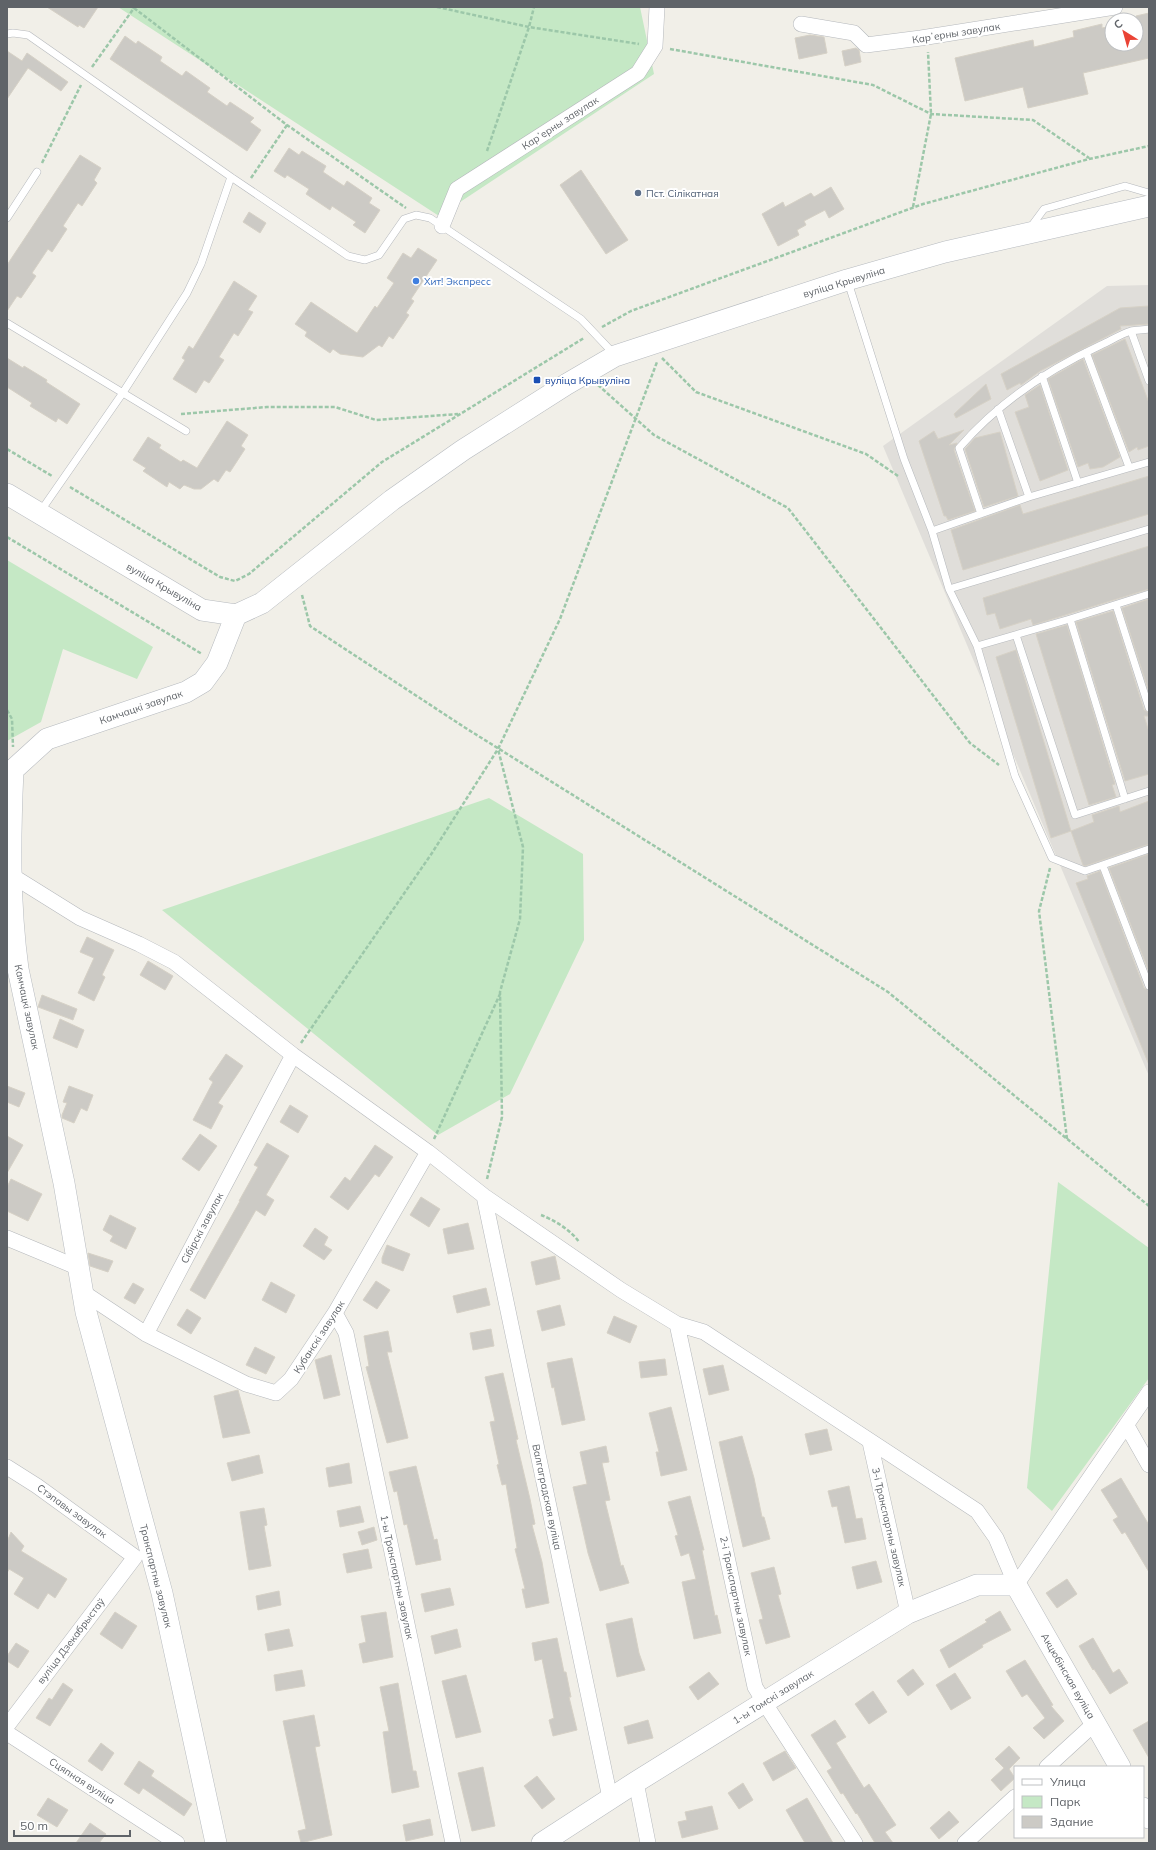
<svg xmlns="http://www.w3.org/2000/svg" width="1156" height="1850" font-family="Mulish,sans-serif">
<rect width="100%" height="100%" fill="#f1efe8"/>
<path fill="#e0deda" d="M 1149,285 L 1149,1076 L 883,446 L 1107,286 Z"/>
<path fill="#c5e8c5" d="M 118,7 L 640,7 L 654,74 L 439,216 Z
M 7,560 L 153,647 L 137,679 L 63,649 L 41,722 L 7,741 Z
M 489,798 L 583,854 L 584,940 L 510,1094 L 438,1135 L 162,910 Z
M 1058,1182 L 1149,1248 L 1149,1378 L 1052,1511 L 1027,1488 Z"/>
<path fill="#cccac5" stroke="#d6d1c6" d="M 47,7 L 98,7 L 84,28 L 79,25 L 78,27 Z
M 1149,13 L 1149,58 L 1083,73 L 1088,94 L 1028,108 L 1023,87 L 965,101 L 955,58 L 1033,40 L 1034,47 L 1074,37 L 1073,31 L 1102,24 L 1102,28 L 1112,26 L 1112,44 L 1136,44 L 1136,16 Z
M 810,35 L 824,37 L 827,53 L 799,59 L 795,38 Z
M 125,36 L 136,44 L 138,41 L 162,57 L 160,61 L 182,76 L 186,71 L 210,88 L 207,92 L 227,106 L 230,102 L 254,118 L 250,122 L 261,130 L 247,151 L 110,59 Z
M 856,48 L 859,50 L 861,62 L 845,66 L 842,51 Z
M 7,51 L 22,61 L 27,53 L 68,82 L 61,91 L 28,68 L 7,99 Z
M 289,148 L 299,155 L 302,151 L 326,166 L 323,172 L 344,186 L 347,181 L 372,198 L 369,203 L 380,210 L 365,233 L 353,225 L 356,222 L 332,206 L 330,210 L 306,194 L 309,189 L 287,175 L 285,178 L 274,171 Z
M 80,155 L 101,168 L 94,180 L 97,183 L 82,206 L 78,203 L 63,226 L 67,229 L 52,252 L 48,249 L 32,273 L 36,276 L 21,298 L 17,296 L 7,311 L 7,265 Z
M 581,170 L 628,240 L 606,254 L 560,185 Z
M 831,187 L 844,209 L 829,218 L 825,210 L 804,221 L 806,225 L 797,230 L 799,235 L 778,246 L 762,214 L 783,202 L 785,207 L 811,193 L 814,197 Z
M 249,212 L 266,223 L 260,233 L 243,222 Z
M 418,248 L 437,260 L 411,299 L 414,301 L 406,313 L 409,315 L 393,339 L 389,336 L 382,347 L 379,345 L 363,357 L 340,354 L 333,349 L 330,353 L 305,336 L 307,332 L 295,324 L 311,302 L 357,333 L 375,306 L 377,308 L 394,283 L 387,278 L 403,253 L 411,258 Z
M 234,281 L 257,296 L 248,310 L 253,312 L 238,336 L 234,333 L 219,357 L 224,360 L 209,383 L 204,380 L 196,393 L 173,379 L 185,360 L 182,358 L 189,346 L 193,349 Z
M 1149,306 L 1149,324 L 1120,326 L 1121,329 L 1040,371 L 1021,385 L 1020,383 L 1007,390 L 1001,374 L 1120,308 Z
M 1125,339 L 1149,403 L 1149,446 L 1138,450 L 1137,447 L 1129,452 L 1092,355 Z
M 7,358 L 23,368 L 24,366 L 47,380 L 46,382 L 80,404 L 67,424 L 58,418 L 56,422 L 30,406 L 32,403 L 7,387 Z
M 1083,359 L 1120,457 L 1103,467 L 1090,469 L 1088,463 L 1078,467 L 1048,379 Z
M 986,384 L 991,399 L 956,418 L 954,414 Z
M 1040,385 L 1068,470 L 1040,481 L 1015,412 L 1029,407 L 1025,395 Z
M 227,421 L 248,435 L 241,446 L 245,449 L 230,472 L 226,470 L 218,482 L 214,479 L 201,489 L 194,489 L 184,485 L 180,489 L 169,482 L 167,487 L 143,471 L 146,468 L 133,460 L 148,437 L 161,445 L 159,448 L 181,462 L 183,460 L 197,468 Z
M 964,430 L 949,445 L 957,443 L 954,450 L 975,511 L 948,520 L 946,516 L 944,516 L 919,441 L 934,431 L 938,439 Z
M 1000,432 L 1018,496 L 984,507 L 965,449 L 975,438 Z
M 1149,476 L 1149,514 L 963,570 L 951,530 L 1020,505 L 1023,514 Z
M 1149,546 L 1149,589 L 1033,625 L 1031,619 L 1000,629 L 995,613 L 987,615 L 983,598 Z
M 1149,599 L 1149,692 L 1122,608 Z
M 1113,611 L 1144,710 L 1149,713 L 1149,716 L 1144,716 L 1149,732 L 1149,774 L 1125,781 L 1076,622 Z
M 1067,625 L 1115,784 L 1112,785 L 1116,797 L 1089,805 L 1036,634 Z
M 1016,650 L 1071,831 L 1051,838 L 996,657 Z
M 1149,801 L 1149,844 L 1085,866 L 1083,865 L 1071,831 L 1094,822 L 1092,815 L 1119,806 L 1120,812 Z
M 1149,854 L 1149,972 L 1109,868 Z
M 1100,871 L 1144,988 L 1149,991 L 1149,1065 L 1076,883 L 1088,879 L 1087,876 Z
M 87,937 L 114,950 L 102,975 L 105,977 L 94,1001 L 78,993 L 94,958 L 80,952 Z
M 148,961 L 173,976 L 165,990 L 140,975 Z
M 42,995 L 77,1009 L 73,1020 L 38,1007 Z
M 60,1019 L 84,1030 L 77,1048 L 53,1038 Z
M 226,1054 L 243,1066 L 218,1103 L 223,1106 L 211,1129 L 193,1120 L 213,1082 L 209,1079 Z
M 7,1086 L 25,1093 L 19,1107 L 7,1102 Z
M 69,1086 L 93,1095 L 87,1111 L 81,1108 L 74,1123 L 62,1118 L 62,1115 L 67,1103 L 63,1102 Z
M 290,1105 L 308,1116 L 298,1133 L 280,1122 Z
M 200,1134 L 217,1146 L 199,1171 L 182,1159 Z
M 7,1136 L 23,1145 L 7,1173 Z
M 267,1143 L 289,1156 L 266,1195 L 274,1200 L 265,1216 L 256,1210 L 205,1299 L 190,1290 L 240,1201 L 239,1201 L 258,1167 L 254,1165 Z
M 375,1145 L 393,1157 L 379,1177 L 375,1174 L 348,1210 L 330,1197 L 345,1177 L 350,1181 Z
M 11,1179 L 42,1194 L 28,1221 L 7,1211 L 7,1187 Z
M 421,1197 L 440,1209 L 429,1227 L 410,1215 Z
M 110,1215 L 136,1228 L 126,1249 L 110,1241 L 113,1236 L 103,1230 Z
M 468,1223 L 474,1249 L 448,1254 L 443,1229 Z
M 315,1228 L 328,1237 L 324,1245 L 332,1250 L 324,1260 L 303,1246 Z
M 387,1245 L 410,1254 L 403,1271 L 382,1263 L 382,1258 Z
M 88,1253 L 113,1261 L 108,1272 L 90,1266 Z
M 555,1256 L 560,1279 L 536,1285 L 531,1262 Z
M 376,1281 L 390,1290 L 377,1309 L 363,1300 Z
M 271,1282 L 295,1295 L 286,1313 L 262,1300 Z
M 133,1283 L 144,1289 L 135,1304 L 124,1298 Z
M 486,1288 L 490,1305 L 457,1313 L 453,1296 Z
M 560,1305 L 565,1325 L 542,1331 L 537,1311 Z
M 187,1309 L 201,1318 L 191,1334 L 177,1325 Z
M 614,1316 L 637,1326 L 630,1343 L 607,1333 Z
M 491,1329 L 494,1346 L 473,1350 L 470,1333 Z
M 388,1331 L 392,1352 L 387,1352 L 408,1438 L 387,1443 L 366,1367 L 369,1366 L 364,1336 Z
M 255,1347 L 275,1357 L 266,1374 L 246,1365 Z
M 331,1355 L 340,1395 L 324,1399 L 315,1360 Z
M 572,1358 L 585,1420 L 562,1425 L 554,1387 L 552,1388 L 547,1363 Z
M 665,1359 L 667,1375 L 641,1378 L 639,1362 Z
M 723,1365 L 729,1390 L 709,1395 L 703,1369 Z
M 503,1373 L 518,1439 L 516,1440 L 530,1499 L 535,1524 L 532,1525 L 542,1562 L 549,1603 L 526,1608 L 522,1589 L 525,1589 L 515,1549 L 517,1548 L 506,1484 L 502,1485 L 497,1465 L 499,1464 L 490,1422 L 495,1421 L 485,1377 Z
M 238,1390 L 250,1433 L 223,1438 L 214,1396 Z
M 671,1407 L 687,1470 L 661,1476 L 656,1452 L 659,1452 L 649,1413 Z
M 827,1429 L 832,1450 L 810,1455 L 805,1434 Z
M 742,1436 L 754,1478 L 762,1517 L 764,1517 L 770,1539 L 743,1547 L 719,1442 Z
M 606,1446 L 609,1462 L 602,1463 L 610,1500 L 605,1501 L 621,1566 L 623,1565 L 629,1583 L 600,1591 L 588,1553 L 573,1487 L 587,1484 L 580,1452 Z
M 259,1455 L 263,1473 L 232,1481 L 227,1463 Z
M 349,1463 L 352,1483 L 329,1487 L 326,1468 Z
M 416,1466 L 434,1540 L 437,1539 L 441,1560 L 416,1565 L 407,1524 L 404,1525 L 397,1491 L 394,1492 L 389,1472 Z
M 1121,1478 L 1149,1525 L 1149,1572 L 1125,1532 L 1122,1534 L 1113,1520 L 1118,1517 L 1101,1490 Z
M 849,1486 L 856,1519 L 862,1518 L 866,1539 L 845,1543 L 837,1506 L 832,1507 L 828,1491 Z
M 690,1496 L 704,1550 L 702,1550 L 715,1616 L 717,1615 L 721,1633 L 694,1639 L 682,1582 L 696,1579 L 689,1553 L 681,1556 L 675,1536 L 678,1535 L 668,1502 Z
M 360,1506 L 364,1522 L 340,1527 L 337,1511 Z
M 264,1508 L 267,1525 L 264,1526 L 271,1566 L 249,1570 L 240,1512 Z
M 374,1527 L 377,1540 L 362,1545 L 358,1532 Z
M 11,1532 L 24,1546 L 21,1551 L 67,1579 L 55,1598 L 48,1593 L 38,1609 L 14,1594 L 24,1578 L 9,1569 L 7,1573 L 7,1542 Z
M 368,1549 L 372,1568 L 347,1573 L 343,1554 Z
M 876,1561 L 882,1582 L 857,1589 L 852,1567 Z
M 774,1567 L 781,1594 L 778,1595 L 790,1637 L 766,1644 L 759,1620 L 763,1619 L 751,1573 Z
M 1067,1579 L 1077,1594 L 1057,1608 L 1046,1593 Z
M 450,1588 L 454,1605 L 425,1612 L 421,1594 Z
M 279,1591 L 281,1605 L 258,1610 L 256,1596 Z
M 1000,1611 L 1011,1630 L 982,1645 L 983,1647 L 949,1668 L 940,1650 L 987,1622 L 985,1620 Z
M 115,1612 L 137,1626 L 122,1649 L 100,1634 Z
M 386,1612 L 393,1657 L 363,1663 L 359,1644 L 366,1642 L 361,1616 Z
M 632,1618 L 639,1653 L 645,1670 L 617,1677 L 606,1624 Z
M 289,1629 L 293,1646 L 268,1651 L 265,1634 Z
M 457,1629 L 461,1647 L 435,1654 L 431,1636 Z
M 557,1638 L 564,1672 L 566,1672 L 571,1697 L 569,1697 L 577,1730 L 553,1736 L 549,1720 L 554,1718 L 542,1659 L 535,1661 L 532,1643 Z
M 1093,1638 L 1113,1673 L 1119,1669 L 1128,1683 L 1110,1694 L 1094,1669 L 1093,1670 L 1079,1646 Z
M 16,1643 L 29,1651 L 18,1668 L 7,1661 L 7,1656 Z
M 1025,1660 L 1053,1705 L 1051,1706 L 1064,1721 L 1044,1739 L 1033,1728 L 1045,1718 L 1027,1694 L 1022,1697 L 1006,1671 Z
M 913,1669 L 924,1684 L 908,1696 L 897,1681 Z
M 302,1670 L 305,1686 L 276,1691 L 274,1675 Z
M 709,1672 L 719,1684 L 698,1700 L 689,1687 Z
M 955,1673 L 971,1698 L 951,1710 L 936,1685 Z
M 466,1675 L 481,1732 L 456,1738 L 442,1681 Z
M 63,1683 L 73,1690 L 50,1726 L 36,1718 L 49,1698 L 52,1700 Z
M 398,1683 L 413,1771 L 416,1771 L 419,1787 L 392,1793 L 383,1732 L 389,1731 L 380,1687 Z
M 873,1691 L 887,1712 L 869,1724 L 855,1704 Z
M 314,1715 L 320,1746 L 315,1747 L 332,1835 L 301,1843 L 298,1831 L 306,1829 L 283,1721 Z
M 648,1720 L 653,1738 L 628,1744 L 624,1727 Z
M 835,1720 L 846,1737 L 836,1743 L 864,1788 L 869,1784 L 896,1825 L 885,1832 L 893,1843 L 875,1843 L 857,1813 L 856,1814 L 843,1793 L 841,1794 L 827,1771 L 832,1768 L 811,1735 Z
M 1149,1721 L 1149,1758 L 1133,1730 Z
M 101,1743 L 114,1753 L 102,1771 L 88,1761 Z
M 1009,1746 L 1020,1758 L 1009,1769 L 1015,1778 L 1001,1791 L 991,1780 L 1004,1768 L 995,1759 Z
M 785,1751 L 796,1768 L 773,1781 L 763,1763 Z
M 139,1761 L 154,1771 L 151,1776 L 192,1804 L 184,1816 L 143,1788 L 139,1794 L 124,1784 Z
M 483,1767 L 495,1826 L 472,1831 L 458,1773 Z
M 537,1776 L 555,1799 L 542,1809 L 524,1786 Z
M 743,1783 L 753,1800 L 739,1809 L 728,1793 Z
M 48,1798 L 68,1810 L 57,1827 L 37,1815 Z
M 807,1798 L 833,1843 L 805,1843 L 786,1810 Z
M 712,1806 L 718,1829 L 682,1838 L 678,1822 L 687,1820 L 685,1812 Z
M 949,1811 L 959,1822 L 939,1839 L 930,1828 Z
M 430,1819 L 433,1835 L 406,1841 L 403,1825 Z
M 90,1823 L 106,1834 L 99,1843 L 76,1843 Z"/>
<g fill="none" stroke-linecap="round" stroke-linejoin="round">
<g stroke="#b5b8bc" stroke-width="8">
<path id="lane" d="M 7,34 L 13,33 L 28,35 L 231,177 L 348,256 L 365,260 L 379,255 L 404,219 L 416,215 L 430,218 L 581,319 L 614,354
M 7,218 L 37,172
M 1030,228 L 1044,209 L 1125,186 L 1149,193
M 848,282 L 904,459 L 932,531 L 949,589 L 977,646 L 1015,776 L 1052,858 L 1085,871 L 1149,849
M 7,323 L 186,431
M 1131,331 L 1149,381
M 1086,352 L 1129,467
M 1042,376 L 1078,483
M 998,409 L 1029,497
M 40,512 L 122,394 L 187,293 L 201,264 L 231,177
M 981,514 L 959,448 C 997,404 1047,370 1101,345 C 1110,341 1121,334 1131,331 C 1136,330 1143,330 1149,329
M 932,531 L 1029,497 L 1149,462
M 949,589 L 1149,529
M 1116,605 L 1149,708
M 1070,619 L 1125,799
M 1016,635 L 1075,815 L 1149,791
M 977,646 L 1070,619 L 1149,594
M 1103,866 L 1149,986"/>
</g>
<g stroke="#b5b8bc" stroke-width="16">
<path id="street" d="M 801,24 L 854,33 L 866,45 L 921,38 L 1115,7
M 442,226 L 457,189 L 638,73 L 655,46 L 657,7
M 11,875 L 80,918 L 139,944 L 174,962 L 293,1055 L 428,1152 L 484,1196 L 621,1290 L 677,1324 L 704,1332 L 977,1511 L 996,1538 L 1016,1585
M 484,1196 L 610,1798
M 7,1238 L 79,1268
M 84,1293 L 146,1334 L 246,1384 L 276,1393 L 291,1379 L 335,1313 L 428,1152
M 335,1313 L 346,1333 L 453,1843
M 677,1324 L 755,1687 L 764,1702 L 855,1843
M 146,1334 L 293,1055
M 1127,1426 L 1149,1465
M 870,1442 L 908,1613
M 7,1467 L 37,1486 L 135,1557
M 1016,1585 L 1149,1392
M 7,1726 L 135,1557
M 7,1733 L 177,1843
M 1047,1767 L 1095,1723
M 636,1782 L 648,1843
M 965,1843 L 1015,1797"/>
</g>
<g stroke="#b6babf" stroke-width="22">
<path id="secondary" d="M 7,494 L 202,610 L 236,615 L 262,603 L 392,500 L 463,450 L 567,384 L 615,356 L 847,280 L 945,252 L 1149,206
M 1143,1808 L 1149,1818
M 216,1843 L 162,1593 L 86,1312 L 64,1183 L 18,969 C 9,903 10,836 13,770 L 47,739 L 186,692 L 203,682 L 217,663 L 236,615
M 542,1843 L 636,1782 L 908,1613 L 977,1585 L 1016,1585 L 1120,1767"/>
</g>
<path stroke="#9cc7a9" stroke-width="2.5" stroke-dasharray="4 2" stroke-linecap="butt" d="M 437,7 L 529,27 L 639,44
M 134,8 L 287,125 L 406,208
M 670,49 L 873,85 L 931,114 L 1033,120 L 1089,158
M 92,67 L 134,8 L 132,7
M 487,151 L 529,27 L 534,7
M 42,163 L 81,85
M 251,178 L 287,125
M 913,207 L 931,114 L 928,52
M 602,327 L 631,311 L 923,204 L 1089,159 L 1149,146
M 662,358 L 696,392 L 866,454 L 898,476
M 598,385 L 654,435 L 788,508 L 970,743 L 999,765
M 181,414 L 267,407 L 335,407 L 376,420 L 458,414
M 7,449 L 52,476
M 70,487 L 220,577 L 235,581 L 249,574 L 382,462 L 584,338
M 7,537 L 202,654
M 302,595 L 310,626 L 464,727 L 888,992 L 1149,1206
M 7,710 L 12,719 L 13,747
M 1050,868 L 1039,911 L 1067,1139
M 301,1043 L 432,853 L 498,749
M 434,1139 L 500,994
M 487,1179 L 502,1117 L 500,992 L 520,919 L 523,847 L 498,749 L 560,619 L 657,362
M 541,1215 C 554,1220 571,1230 579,1242"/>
<use href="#lane" stroke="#fff" stroke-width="7"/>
<use href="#street" stroke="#fff" stroke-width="15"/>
<use href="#secondary" stroke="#fff" stroke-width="21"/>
</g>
<circle fill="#5c6f8a" stroke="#fff" stroke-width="1.5" cx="638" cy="193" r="4"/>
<circle fill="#3f7fe0" stroke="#fff" stroke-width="1.5" cx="416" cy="281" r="4"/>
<rect fill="#1a4fb4" stroke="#fff" stroke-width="1.5" x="533" y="376" width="8" height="8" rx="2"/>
<g text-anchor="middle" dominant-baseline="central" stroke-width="4" stroke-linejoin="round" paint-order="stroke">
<g font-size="10" fill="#5f6368" stroke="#fff">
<text transform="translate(956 33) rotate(-9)">Карʼерны завулак</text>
<text transform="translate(560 123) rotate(-33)">Карʼерны завулак</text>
<text transform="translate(844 282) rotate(-17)">вуліца Крывуліна</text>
<text transform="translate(164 587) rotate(30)">вуліца Крывуліна</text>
<text transform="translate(141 707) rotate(-19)">Камчацкі завулак</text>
<text transform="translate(27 1007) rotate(78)">Камчацкі завулак</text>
<text transform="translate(202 1228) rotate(-62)">Сібірскі завулак</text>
<text transform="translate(319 1337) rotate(-57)">Кубанскі завулак</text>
<text transform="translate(547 1497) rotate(78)">Валгаградская вуліца</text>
<text transform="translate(72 1511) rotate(36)">Стэпавы завулак</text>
<text transform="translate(889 1527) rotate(77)">3-і Транспартны завулак</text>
<text transform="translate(156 1576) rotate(76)">Транспартны завулак</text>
<text transform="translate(397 1577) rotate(78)">1-ы Транспартны завулак</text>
<text transform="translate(736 1596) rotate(78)">2-і Транспартны завулак</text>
<text transform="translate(71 1641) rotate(-53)">вуліца Дзекабрыстаў</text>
<text transform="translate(1068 1676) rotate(60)">Акцюбінская вуліца</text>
<text transform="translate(773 1697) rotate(-32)">1-ы Томскі завулак</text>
<text transform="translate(82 1781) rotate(33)">Сцяпная вуліца</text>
</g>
<g font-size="10" fill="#4e5e75" stroke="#fff" text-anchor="start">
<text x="646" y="193">Пст. Сілікатная</text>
</g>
<g font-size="10" fill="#366cbe" stroke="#fff" text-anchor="start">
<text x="424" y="281">Хит! Экспресс</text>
</g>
<g font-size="10" fill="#164399" stroke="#fff" text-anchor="start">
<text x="545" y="380">вуліца Крывуліна</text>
</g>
</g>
<rect width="1156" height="1850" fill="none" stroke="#5f6368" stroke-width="16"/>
<rect x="1014" y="1766" width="130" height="72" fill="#ffffff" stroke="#bfc1c3"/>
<rect x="1022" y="1779" width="20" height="6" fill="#ffffff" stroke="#bfc1c3"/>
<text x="1050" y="1786" font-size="12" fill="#5f6368">Улица</text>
<rect x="1022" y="1796" width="20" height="12" fill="#c5e8c5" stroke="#bfc1c3"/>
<text x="1050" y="1806" font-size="12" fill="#5f6368">Парк</text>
<rect x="1022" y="1816" width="20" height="12" fill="#cccac5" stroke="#bfc1c3"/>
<text x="1050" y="1826" font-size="12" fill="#5f6368">Здание</text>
<g transform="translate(1124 32) rotate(323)"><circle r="19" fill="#ffffff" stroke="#bfc1c3"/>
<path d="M0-3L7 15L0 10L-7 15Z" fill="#ea4335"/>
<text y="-6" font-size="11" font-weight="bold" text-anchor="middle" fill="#5f6368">С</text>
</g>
<path d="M14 1830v6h116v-6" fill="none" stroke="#5f6368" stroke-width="2"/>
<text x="20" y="1830" font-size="12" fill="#5f6368" stroke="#ffffff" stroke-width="3" paint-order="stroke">50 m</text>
</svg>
